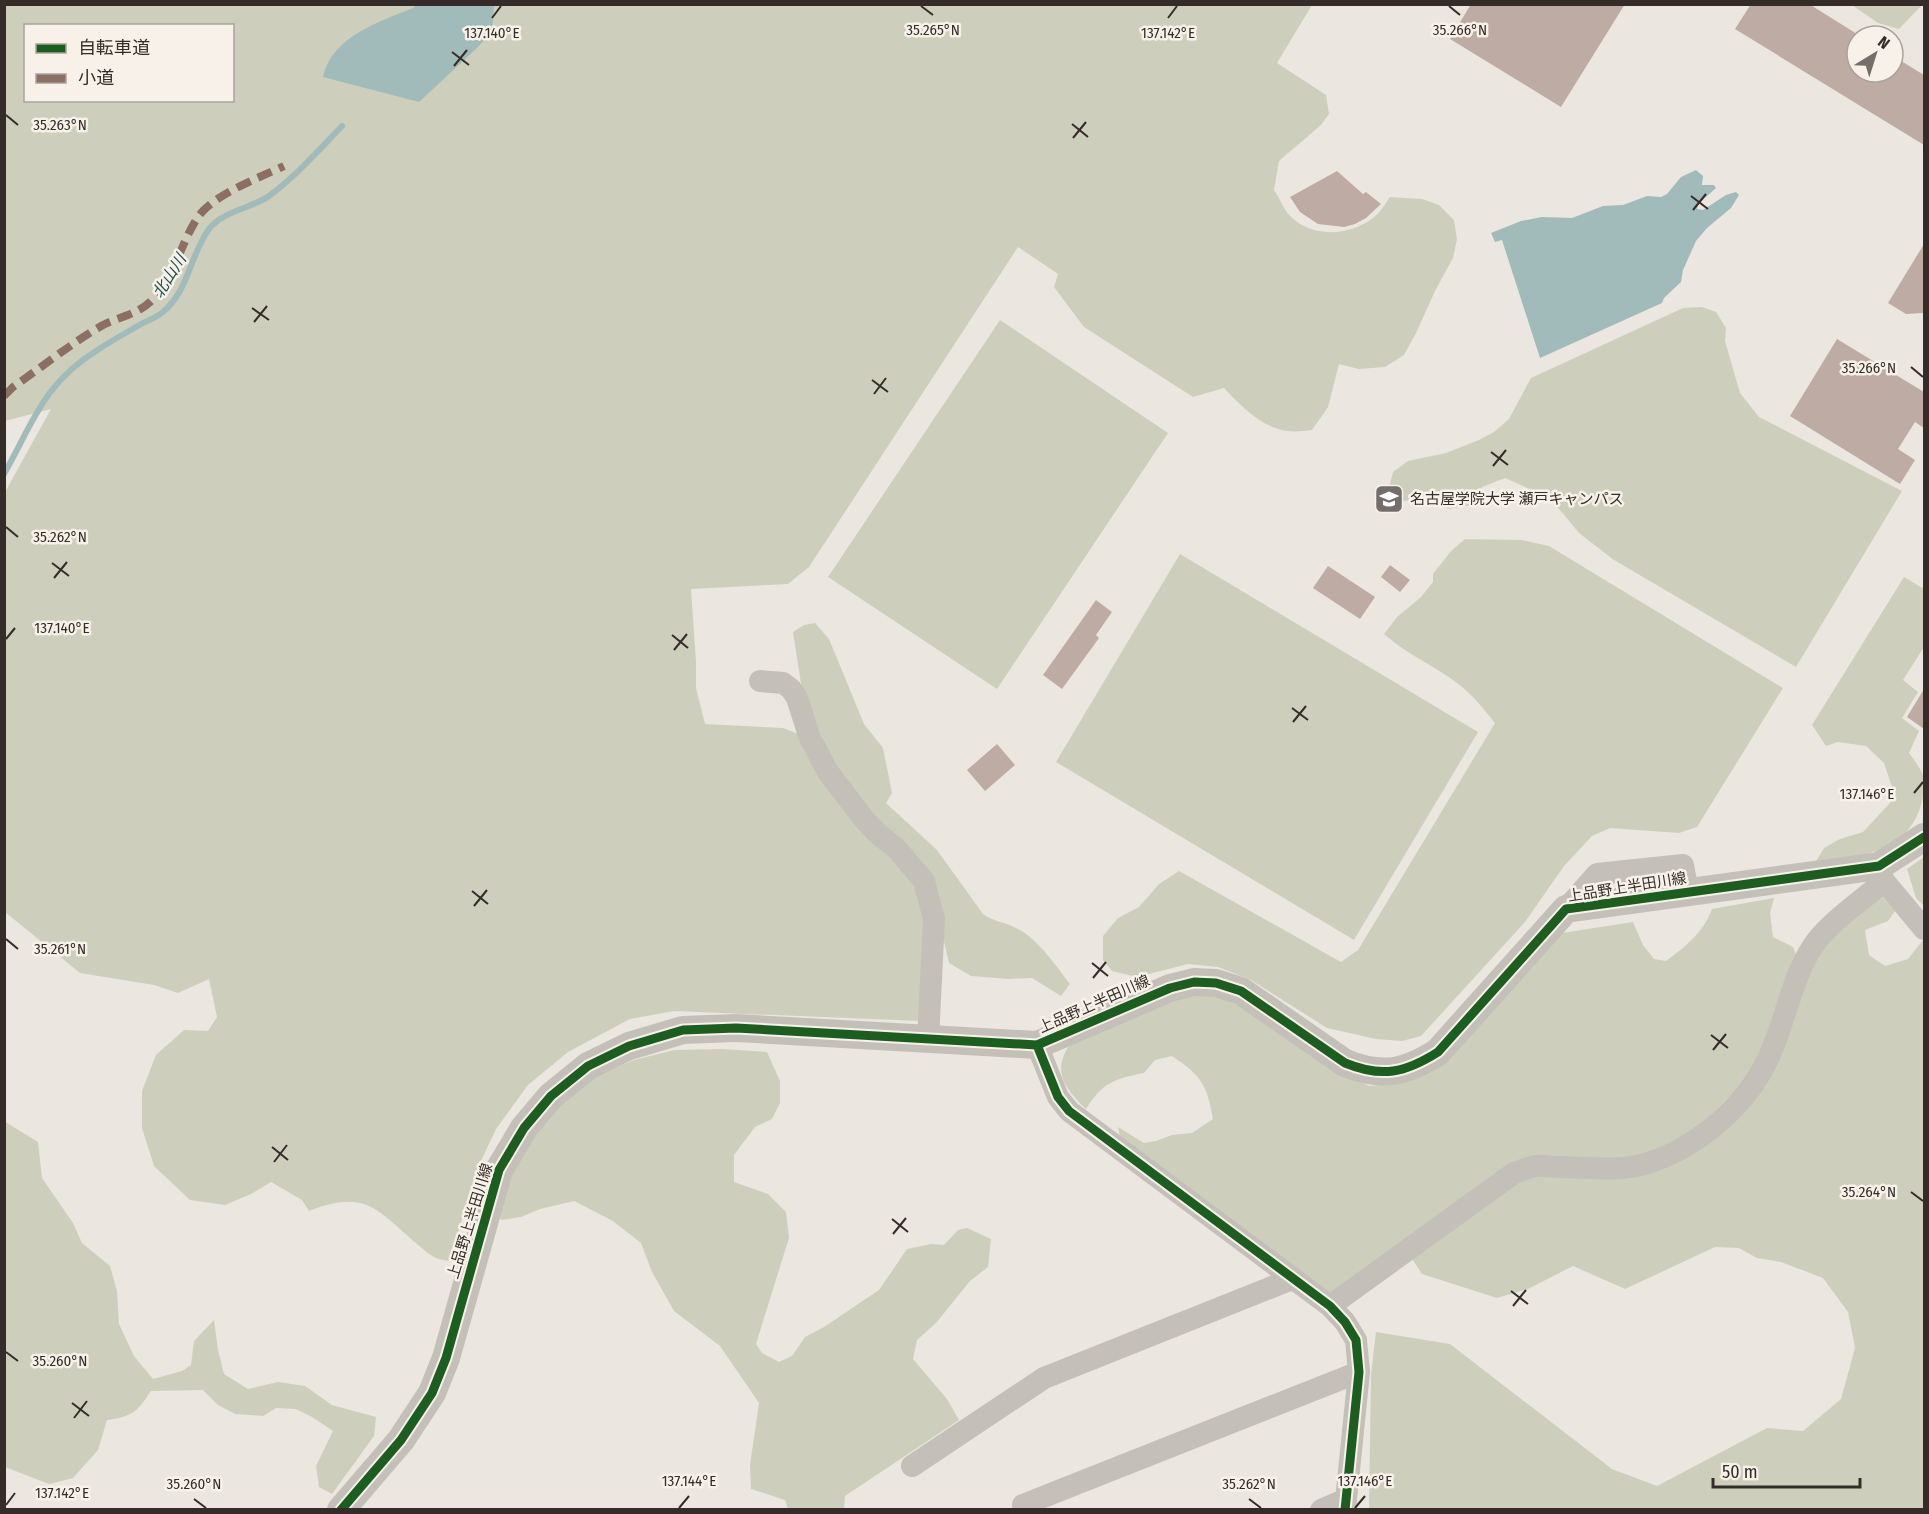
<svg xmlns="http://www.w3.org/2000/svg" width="1929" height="1514" font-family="'Fira Sans Condensed','Noto Sans JP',sans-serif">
<rect width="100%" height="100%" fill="#ece6e1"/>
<path fill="#cdcfbc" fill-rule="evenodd" d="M 5,5 L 1312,5 L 1277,63 L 1326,95 L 1329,114 L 1321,125 L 1279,161 L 1274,190 C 1279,197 1283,207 1288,214 C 1310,238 1348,237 1373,218 C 1380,213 1385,204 1390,197 L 1422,199 L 1439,205 L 1454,220 L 1457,239 L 1453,258 L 1436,289 L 1416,333 L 1404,355 L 1385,367 L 1359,369 L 1339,364 L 1328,407 L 1312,430 C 1304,431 1295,432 1288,431 C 1263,429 1240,405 1224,388 L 1193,397 L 1084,327 L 1054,287 L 1058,274 L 1018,247 L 809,567 L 788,584 L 691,589 L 696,661 L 696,688 L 705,724 L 783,728 L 801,735 L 914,881 L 926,917 L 921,1021 L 674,1011 L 630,1019 L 568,1052 L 528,1085 L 496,1129 L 479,1165 L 449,1261 C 433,1259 429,1254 417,1244 C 376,1209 366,1189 309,1211 L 302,1200 L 271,1182 L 251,1194 L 225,1205 L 190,1200 L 154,1166 L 142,1128 L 142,1091 L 156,1055 L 184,1030 L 208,1031 L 217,1017 L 209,979 L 178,993 L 154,985 L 80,973 L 5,912 L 4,494 L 51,409 L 5,421 ZM 26,26 L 232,26 L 232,100 L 26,100 Z
M 1852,5 L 1922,5 L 1899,29 L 1878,23 Z
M 1702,307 L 1716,312 L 1726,328 L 1725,341 L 1740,393 L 1759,417 L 1902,491 L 1796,667 L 1614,560 L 1579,533 L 1550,498 L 1505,478 L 1482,487 L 1472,505 L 1448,509 L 1429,497 L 1398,502 L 1389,488 L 1393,472 L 1408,461 L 1446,453 L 1479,440 L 1494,432 L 1509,419 L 1531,378 L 1683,308 Z
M 1000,320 L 1168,433 L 997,689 L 828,577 Z
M 1465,539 L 1522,540 L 1549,546 L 1783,688 L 1697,827 L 1679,833 L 1610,828 L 1592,836 L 1564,866 L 1525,922 L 1421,1036 L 1402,1041 L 1376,1039 L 1327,1028 L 1251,980 L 1218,967 L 1188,964 L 1137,977 L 1112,971 L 1103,960 L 1103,936 L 1118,918 L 1139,907 L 1159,884 L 1179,871 L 1341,962 L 1358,950 L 1495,723 C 1483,708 1472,694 1457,683 C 1433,665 1406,654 1384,634 L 1397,617 L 1421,597 L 1433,582 L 1433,574 L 1451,551 Z
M 1180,554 L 1478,732 L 1354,940 L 1056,762 Z
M 1904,577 L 1924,589 L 1924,647 L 1903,680 L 1918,692 L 1902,718 L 1919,731 L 1909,753 C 1925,775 1929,780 1920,808 C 1904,855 1858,856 1815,863 L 1824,848 L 1840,839 L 1863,832 L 1890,803 L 1892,787 L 1884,763 L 1866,746 L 1838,742 L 1826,746 L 1812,725 Z
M 815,623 L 829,639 L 864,724 L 883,748 L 892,793 L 886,803 L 937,850 L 983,914 C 994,922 1006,922 1018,929 C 1039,940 1056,966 1070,984 L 1061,996 L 1032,978 L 1008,979 L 971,976 L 949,963 L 942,933 L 939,903 L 835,769 L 802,690 L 793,632 L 804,625 Z
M 1924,857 L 1924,906 L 1916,898 L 1907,869 Z
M 1879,893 L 1895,911 L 1888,921 L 1865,930 L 1869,955 L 1885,966 L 1908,959 L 1923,940 L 1924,940 L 1924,1509 L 1369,1510 L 1371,1375 L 1376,1332 L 1450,1344 L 1612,1469 L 1657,1486 L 1767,1428 L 1803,1431 L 1841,1399 L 1855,1348 L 1848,1312 L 1823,1278 L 1781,1262 L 1757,1258 L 1739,1248 L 1715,1247 L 1625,1289 L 1573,1266 L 1528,1289 L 1497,1298 L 1422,1274 L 1409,1254 L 1535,1172 L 1618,1173 L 1720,1128 L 1815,954 Z
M 1774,898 L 1770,913 L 1773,937 L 1793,947 L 1798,960 L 1751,1075 L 1690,1136 L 1636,1159 L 1537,1161 L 1328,1296 L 1120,1137 L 1118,1127 L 1144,1143 L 1156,1141 L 1172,1135 L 1192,1133 L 1213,1119 C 1207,1085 1202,1076 1172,1056 L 1155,1060 L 1144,1073 C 1114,1079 1103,1082 1086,1109 C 1062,1086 1051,1069 1073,1040 L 1173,998 L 1205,995 L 1227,1000 L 1248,1010 L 1341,1075 L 1370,1086 L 1396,1083 L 1562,933 L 1633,922 L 1643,945 L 1654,959 L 1666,961 C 1686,946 1703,933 1712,909 Z
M 722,1049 L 767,1052 L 780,1081 L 780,1103 L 772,1119 L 755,1127 L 734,1155 L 734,1182 L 768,1194 L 786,1212 L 789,1238 L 756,1344 L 762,1353 L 779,1362 L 792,1356 L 805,1337 L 824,1327 L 879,1290 L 907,1249 L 931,1244 L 944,1245 L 958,1230 L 967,1228 L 991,1239 L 988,1267 L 970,1281 L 936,1323 L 917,1340 L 913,1359 L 947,1399 L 959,1420 L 845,1496 L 844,1509 L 788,1509 L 785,1500 L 751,1489 L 750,1465 L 759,1403 L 720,1346 L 674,1311 L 652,1272 L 641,1243 L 613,1221 L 574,1201 L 540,1209 L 521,1217 L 501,1220 L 498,1214 L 509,1171 L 560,1104 L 596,1076 L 634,1060 L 674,1050 Z
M 4,1121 L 38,1142 L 42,1178 L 73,1223 L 82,1243 L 110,1266 L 117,1291 L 119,1324 L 134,1356 L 153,1379 L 182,1371 L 191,1365 L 194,1341 L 214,1320 L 218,1350 L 224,1374 L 248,1389 L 278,1382 L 305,1386 L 332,1405 L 376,1417 L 374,1436 L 332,1494 L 319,1487 L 316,1466 L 333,1431 L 312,1417 L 296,1409 L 276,1408 L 263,1416 L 235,1414 L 218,1405 L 203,1390 L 151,1391 C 138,1411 132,1417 107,1420 L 98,1450 L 73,1478 L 49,1484 L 5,1467 Z"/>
<path fill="#a0bbba" d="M 416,5 L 494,5 L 492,31 L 477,48 L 419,102 L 323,77 C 332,36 379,22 413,8 Z
M 1696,170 L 1703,176 L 1702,185 L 1714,185 L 1716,188 L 1698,204 L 1697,209 L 1703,210 L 1726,195 L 1736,192 L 1739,195 L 1731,208 L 1707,228 L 1696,241 L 1683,270 L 1681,282 L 1664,298 L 1662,303 L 1540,358 L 1502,240 L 1495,242 L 1491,233 L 1521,221 L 1542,217 L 1572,218 L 1603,206 L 1623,205 L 1647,196 L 1661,197 L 1667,194 L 1681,177 Z"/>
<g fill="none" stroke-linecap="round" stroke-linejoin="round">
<path stroke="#a0bbba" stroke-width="6" d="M 4,474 C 33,423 43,384 96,351 C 111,341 127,332 143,323 C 150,320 157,317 163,312 C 189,290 190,255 209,229 C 223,211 252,208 269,196 C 297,175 318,151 342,126"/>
</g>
<path fill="#beaba4" d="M 1471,4 L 1625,4 L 1561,107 L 1450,39 Z
M 1751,4 L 1809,4 L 1857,34 L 1857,72 L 1893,72 L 1893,56 L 1924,75 L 1924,145 L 1735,29 Z
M 1337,171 L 1363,194 L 1366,192 L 1381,204 L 1366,218 L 1355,224 L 1344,227 L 1318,224 L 1300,212 L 1290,197 Z
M 1924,244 L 1924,313 L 1906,314 L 1888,303 Z
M 1837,339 L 1924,392 L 1924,428 L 1915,422 L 1898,449 L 1915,460 L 1900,484 L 1790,416 Z
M 1390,565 L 1410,580 L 1400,592 L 1381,577 Z
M 1328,566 L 1375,597 L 1360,619 L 1313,588 Z
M 1096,600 L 1112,612 L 1096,635 L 1099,638 L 1062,689 L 1043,675 Z
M 1924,689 L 1924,729 L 1907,717 Z
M 997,744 L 1015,765 L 985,791 L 967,770 Z"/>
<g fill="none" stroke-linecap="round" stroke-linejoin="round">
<path stroke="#c5bfba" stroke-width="22" d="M 760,681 L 783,683 L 791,689 L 797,698 L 810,738 L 828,772 L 864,819 L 877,833 L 897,849 L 924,881 L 934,919 L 928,1040
M 1879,867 L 1884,881 L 1924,929
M 1566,909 L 1597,874 L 1683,865 L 1688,892
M 1037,1045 L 1058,1097 L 1069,1111 L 1330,1306 L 1345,1322 L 1356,1340 L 1359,1372 L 1345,1510
M 1330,1306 L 1514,1173 C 1521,1171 1528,1167 1536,1166 C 1543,1165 1551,1167 1558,1167 C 1586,1167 1618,1172 1645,1164 C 1698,1148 1750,1103 1771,1052 C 1785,1020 1794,973 1813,946 C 1828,923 1863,900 1884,881
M 912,1466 L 1044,1378 L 1292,1279
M 1026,1510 L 1023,1505 L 1359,1372
M 1321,1510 L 1346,1499"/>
<path stroke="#c5bfba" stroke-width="28" d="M 341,1510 L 401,1440 L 432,1393 L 446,1358 L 499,1170 L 524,1128 L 551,1096 L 588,1066 L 629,1046 L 683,1030 L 736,1028 L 1037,1045 L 1170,988 L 1194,982 L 1216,983 L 1241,991 L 1345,1063 C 1382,1078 1405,1073 1438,1052 L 1566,909 L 1879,866 L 1924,837"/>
<path stroke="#8d6e63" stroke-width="8" stroke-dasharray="15 8" stroke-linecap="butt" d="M 4,396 L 13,387 C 42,367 73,342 103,325 C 119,317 139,314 152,300 C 175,277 180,244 198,217 C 214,194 259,178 284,166"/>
<g stroke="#f8f1e9" stroke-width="13">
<path id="cycleway" d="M 1037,1045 L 1058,1097 L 1069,1111 L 1330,1306 L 1345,1322 L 1356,1340 L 1359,1372 L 1345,1510
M 341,1510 L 401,1440 L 432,1393 L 446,1358 L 499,1170 L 524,1128 L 551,1096 L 588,1066 L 629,1046 L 683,1030 L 736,1028 L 1037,1045 L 1170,988 L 1194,982 L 1216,983 L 1241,991 L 1345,1063 C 1382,1078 1405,1073 1438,1052 L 1566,909 L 1879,866 L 1924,837"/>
</g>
<use href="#cycleway" stroke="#1b5e20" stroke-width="9"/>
</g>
<path fill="none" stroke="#352c29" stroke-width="2" d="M 921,6 L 933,15M 1449,6 L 1460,15M 492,18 L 501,6M 1168,18 L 1177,6M 452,52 L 469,65M 454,66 L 467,50M 6,115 L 18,125M 1072,124 L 1088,137M 1073,138 L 1086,122M 1691,196 L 1708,209M 1693,210 L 1706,194M 252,308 L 269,320M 254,322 L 267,306M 1911,367 L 1923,377M 872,380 L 888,392M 874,394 L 886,378M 1491,452 L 1508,465M 1493,466 L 1506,450M 6,527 L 18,537M 52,563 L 69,576M 54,578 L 67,562M 672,635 L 688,648M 6,639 L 15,628M 674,650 L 687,634M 1292,708 L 1308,720M 1293,722 L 1306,706M 1914,793 L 1923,782M 472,891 L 488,904M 474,906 L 487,890M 6,939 L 18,949M 1092,963 L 1108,976M 1093,978 L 1106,962M 1711,1035 L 1728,1048M 1713,1050 L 1726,1034M 272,1147 L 288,1160M 274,1162 L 287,1145M 1911,1192 L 1923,1201M 892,1219 L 908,1232M 893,1234 L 906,1218M 1511,1291 L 1528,1304M 1513,1306 L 1526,1290M 6,1352 L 18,1361M 72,1403 L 89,1416M 74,1418 L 87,1401M 194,1499 L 206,1508M 1249,1499 L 1261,1508M 6,1505 L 15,1493M 679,1508 L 689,1496M 1355,1508 L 1365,1496"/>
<defs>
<g id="university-square" transform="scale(1.5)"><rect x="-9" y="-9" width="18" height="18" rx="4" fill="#756d69" stroke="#f8f1e9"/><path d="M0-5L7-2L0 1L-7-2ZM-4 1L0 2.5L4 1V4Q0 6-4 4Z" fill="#fff"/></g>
</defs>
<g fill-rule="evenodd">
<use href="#university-square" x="1389" y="499"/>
</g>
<g text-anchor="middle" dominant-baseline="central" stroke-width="5" stroke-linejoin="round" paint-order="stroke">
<g font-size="15" fill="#352c29" stroke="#f8f1e9" text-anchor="start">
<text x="1410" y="499">名古屋学院大学 瀬戸キャンパス</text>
</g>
<g font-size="15" fill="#352c29" stroke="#f8f1e9">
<text transform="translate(1627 887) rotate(-9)">上品野上半田川線</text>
<text transform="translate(1094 1004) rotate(-24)">上品野上半田川線</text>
<text transform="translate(470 1221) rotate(-73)">上品野上半田川線</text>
</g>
<g font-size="16" font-style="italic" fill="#225052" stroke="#f8f1e9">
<text transform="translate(169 276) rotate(-58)">北山川</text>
</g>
</g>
<g font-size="15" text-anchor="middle" fill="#352c29" stroke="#f8f1e9" stroke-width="5" stroke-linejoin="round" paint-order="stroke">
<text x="933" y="35">35.265°N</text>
<text x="1460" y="35">35.266°N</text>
<text x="1168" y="38">137.142°E</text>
<text x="492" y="38">137.140°E</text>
<text x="60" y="130">35.263°N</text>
<text x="1869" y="373">35.266°N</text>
<text x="60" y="542">35.262°N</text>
<text x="62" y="633">137.140°E</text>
<text x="1867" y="799">137.146°E</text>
<text x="60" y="954">35.261°N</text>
<text x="1869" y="1197">35.264°N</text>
<text x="60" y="1366">35.260°N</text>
<text x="689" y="1486">137.144°E</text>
<text x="1365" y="1486">137.146°E</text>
<text x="194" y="1489">35.260°N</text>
<text x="1249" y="1489">35.262°N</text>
<text x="62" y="1498">137.142°E</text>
</g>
<rect width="1929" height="1514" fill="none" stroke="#352c29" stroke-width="12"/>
<rect x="24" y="24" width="210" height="78" fill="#f8f1e9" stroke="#aaa29c" stroke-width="1.5"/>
<rect x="36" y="44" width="30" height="9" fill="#1b5e20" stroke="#aaa29c" stroke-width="1.5"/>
<text x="78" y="54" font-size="18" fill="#352c29">自転車道</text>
<rect x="36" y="74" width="30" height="9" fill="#8d6e63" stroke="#aaa29c" stroke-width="1.5"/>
<text x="78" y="84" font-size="18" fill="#352c29">小道</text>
<g transform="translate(1875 54) rotate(38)"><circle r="28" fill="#f8f1e9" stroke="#aaa29c" stroke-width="1.5"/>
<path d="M0-4.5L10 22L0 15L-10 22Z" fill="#756d69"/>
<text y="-9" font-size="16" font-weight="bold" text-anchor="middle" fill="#352c29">N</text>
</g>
<path d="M1713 1478v9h147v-9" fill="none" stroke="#352c29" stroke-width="3"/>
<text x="1722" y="1478" font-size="18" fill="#352c29" stroke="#f8f1e9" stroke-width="4.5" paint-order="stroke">50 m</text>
</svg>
